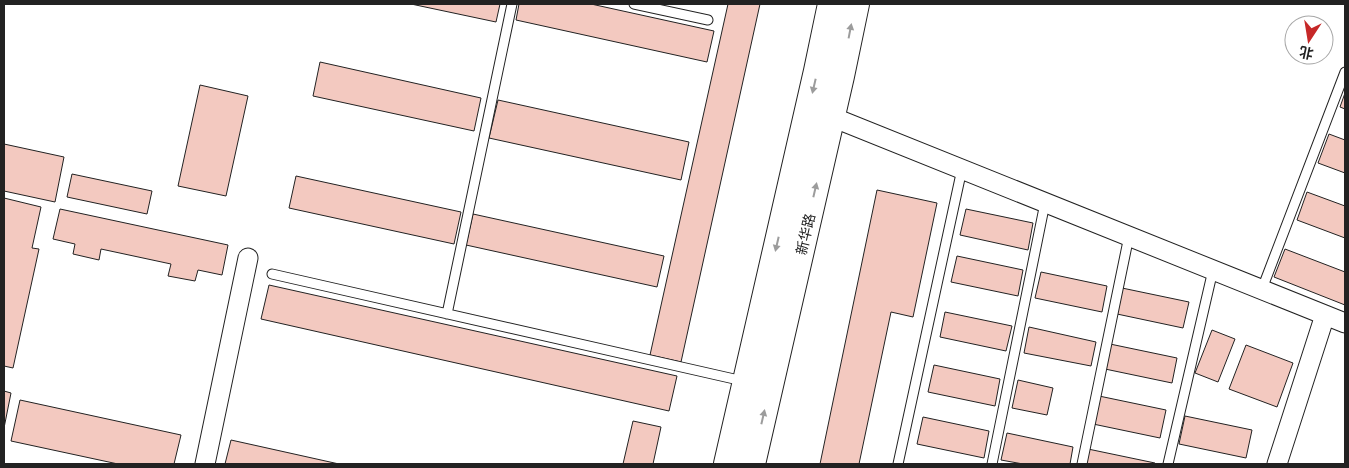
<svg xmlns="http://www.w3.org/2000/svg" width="1349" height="468" font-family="'Golos Text','Noto Sans SC',sans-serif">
<rect width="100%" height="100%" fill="#fff"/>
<path fill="#f3c9c0" stroke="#222" d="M 411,4 L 500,4 L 496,22 Z
M 519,4 L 591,4 L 714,31 L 707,62 L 516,20 Z
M 728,4 L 760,4 L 681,362 L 650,355 Z
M 320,62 L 481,98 L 474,131 L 313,96 Z
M 200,85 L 248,96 L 226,196 L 178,186 Z
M 1345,93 L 1345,109 L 1340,107 Z
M 498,100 L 689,142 L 681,180 L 489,138 Z
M 1329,134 L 1345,140 L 1345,173 L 1318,163 Z
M 4,144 L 64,157 L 55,202 L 4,191 Z
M 72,174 L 152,191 L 147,214 L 67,197 Z
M 296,176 L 461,212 L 454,244 L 289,208 Z
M 877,190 L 937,203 L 913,317 L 891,312 L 859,464 L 820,464 Z
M 1307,192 L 1345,206 L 1345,238 L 1297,220 Z
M 4,198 L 41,207 L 32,248 L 39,249 L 13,368 L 4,366 Z
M 60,209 L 228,245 L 222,275 L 198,270 L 195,281 L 168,276 L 171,264 L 101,249 L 99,260 L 73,254 L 75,244 L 53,239 Z
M 966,209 L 1033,223 L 1028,250 L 960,235 Z
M 473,214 L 664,256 L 657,287 L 466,245 Z
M 1285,249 L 1345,272 L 1345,305 L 1274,277 Z
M 957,256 L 1023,270 L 1018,296 L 951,282 Z
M 1041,272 L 1107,286 L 1102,312 L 1035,298 Z
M 269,285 L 677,376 L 669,411 L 261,319 Z
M 1122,288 L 1189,302 L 1183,328 L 1117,314 Z
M 945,312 L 1012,326 L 1006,351 L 940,337 Z
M 1029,327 L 1096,342 L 1091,366 L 1024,353 Z
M 1212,330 L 1235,339 L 1218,382 L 1195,373 Z
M 1110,344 L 1177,358 L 1172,383 L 1105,369 Z
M 1246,345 L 1293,363 L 1277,407 L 1229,389 Z
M 934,365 L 1000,379 L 995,406 L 928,392 Z
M 1018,380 L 1053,388 L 1047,415 L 1012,408 Z
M 4,391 L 11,393 L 4,428 Z
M 1099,396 L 1166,410 L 1160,438 L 1093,424 Z
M 20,400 L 181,435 L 174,464 L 118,464 L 11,441 Z
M 1185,416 L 1252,430 L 1246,458 L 1179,444 Z
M 923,417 L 989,431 L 984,458 L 917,444 Z
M 633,421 L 661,427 L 653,464 L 623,464 Z
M 1007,433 L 1073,447 L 1070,464 L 1023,464 L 1001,460 Z
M 231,440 L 339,464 L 225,464 Z
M 1088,449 L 1155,463 L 1154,464 L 1085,464 Z"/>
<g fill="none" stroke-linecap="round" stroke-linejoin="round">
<g stroke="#222" stroke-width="11">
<path id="lane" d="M 634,4 L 708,20
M 272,274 L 743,381
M 1262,289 L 1345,72
M 447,314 L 512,4
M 898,464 L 962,169
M 992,464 L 1045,203
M 1082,464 L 1129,236
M 1168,464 L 1213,270"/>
</g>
<g stroke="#222" stroke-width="21">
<path id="street" d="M 832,117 L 1345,323
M 205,464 L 248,258
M 1277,464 L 1325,315"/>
</g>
<g stroke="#222" stroke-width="28">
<path id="secondary" d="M 727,464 L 817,71 L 831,4
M 752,464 L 841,76 L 856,4"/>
</g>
<use href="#lane" stroke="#fff" stroke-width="9"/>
<use href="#street" stroke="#fff" stroke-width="19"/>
<use href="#secondary" stroke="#fff" stroke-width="26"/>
</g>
<defs><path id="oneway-solid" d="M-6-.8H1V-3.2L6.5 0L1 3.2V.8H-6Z" transform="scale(1.25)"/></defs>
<g fill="#9c9c9c">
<use href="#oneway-solid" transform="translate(850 31) rotate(-79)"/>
<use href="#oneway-solid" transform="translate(814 86) rotate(103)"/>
<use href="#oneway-solid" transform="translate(815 190) rotate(-77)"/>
<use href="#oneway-solid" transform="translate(777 244) rotate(103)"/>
<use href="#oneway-solid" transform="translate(763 417) rotate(-77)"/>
</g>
<g text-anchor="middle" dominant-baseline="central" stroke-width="4" stroke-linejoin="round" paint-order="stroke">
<g font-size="14" fill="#222" stroke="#fff">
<text transform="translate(805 234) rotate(-77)">新华路</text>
</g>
</g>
<rect width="1349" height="468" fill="none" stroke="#222222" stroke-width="10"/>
<g transform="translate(1309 40) rotate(192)"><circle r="24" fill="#ffffff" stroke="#a7a7a7"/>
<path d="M0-4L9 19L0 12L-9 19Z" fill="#c62828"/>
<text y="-8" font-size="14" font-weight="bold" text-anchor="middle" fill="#222222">北</text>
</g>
</svg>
